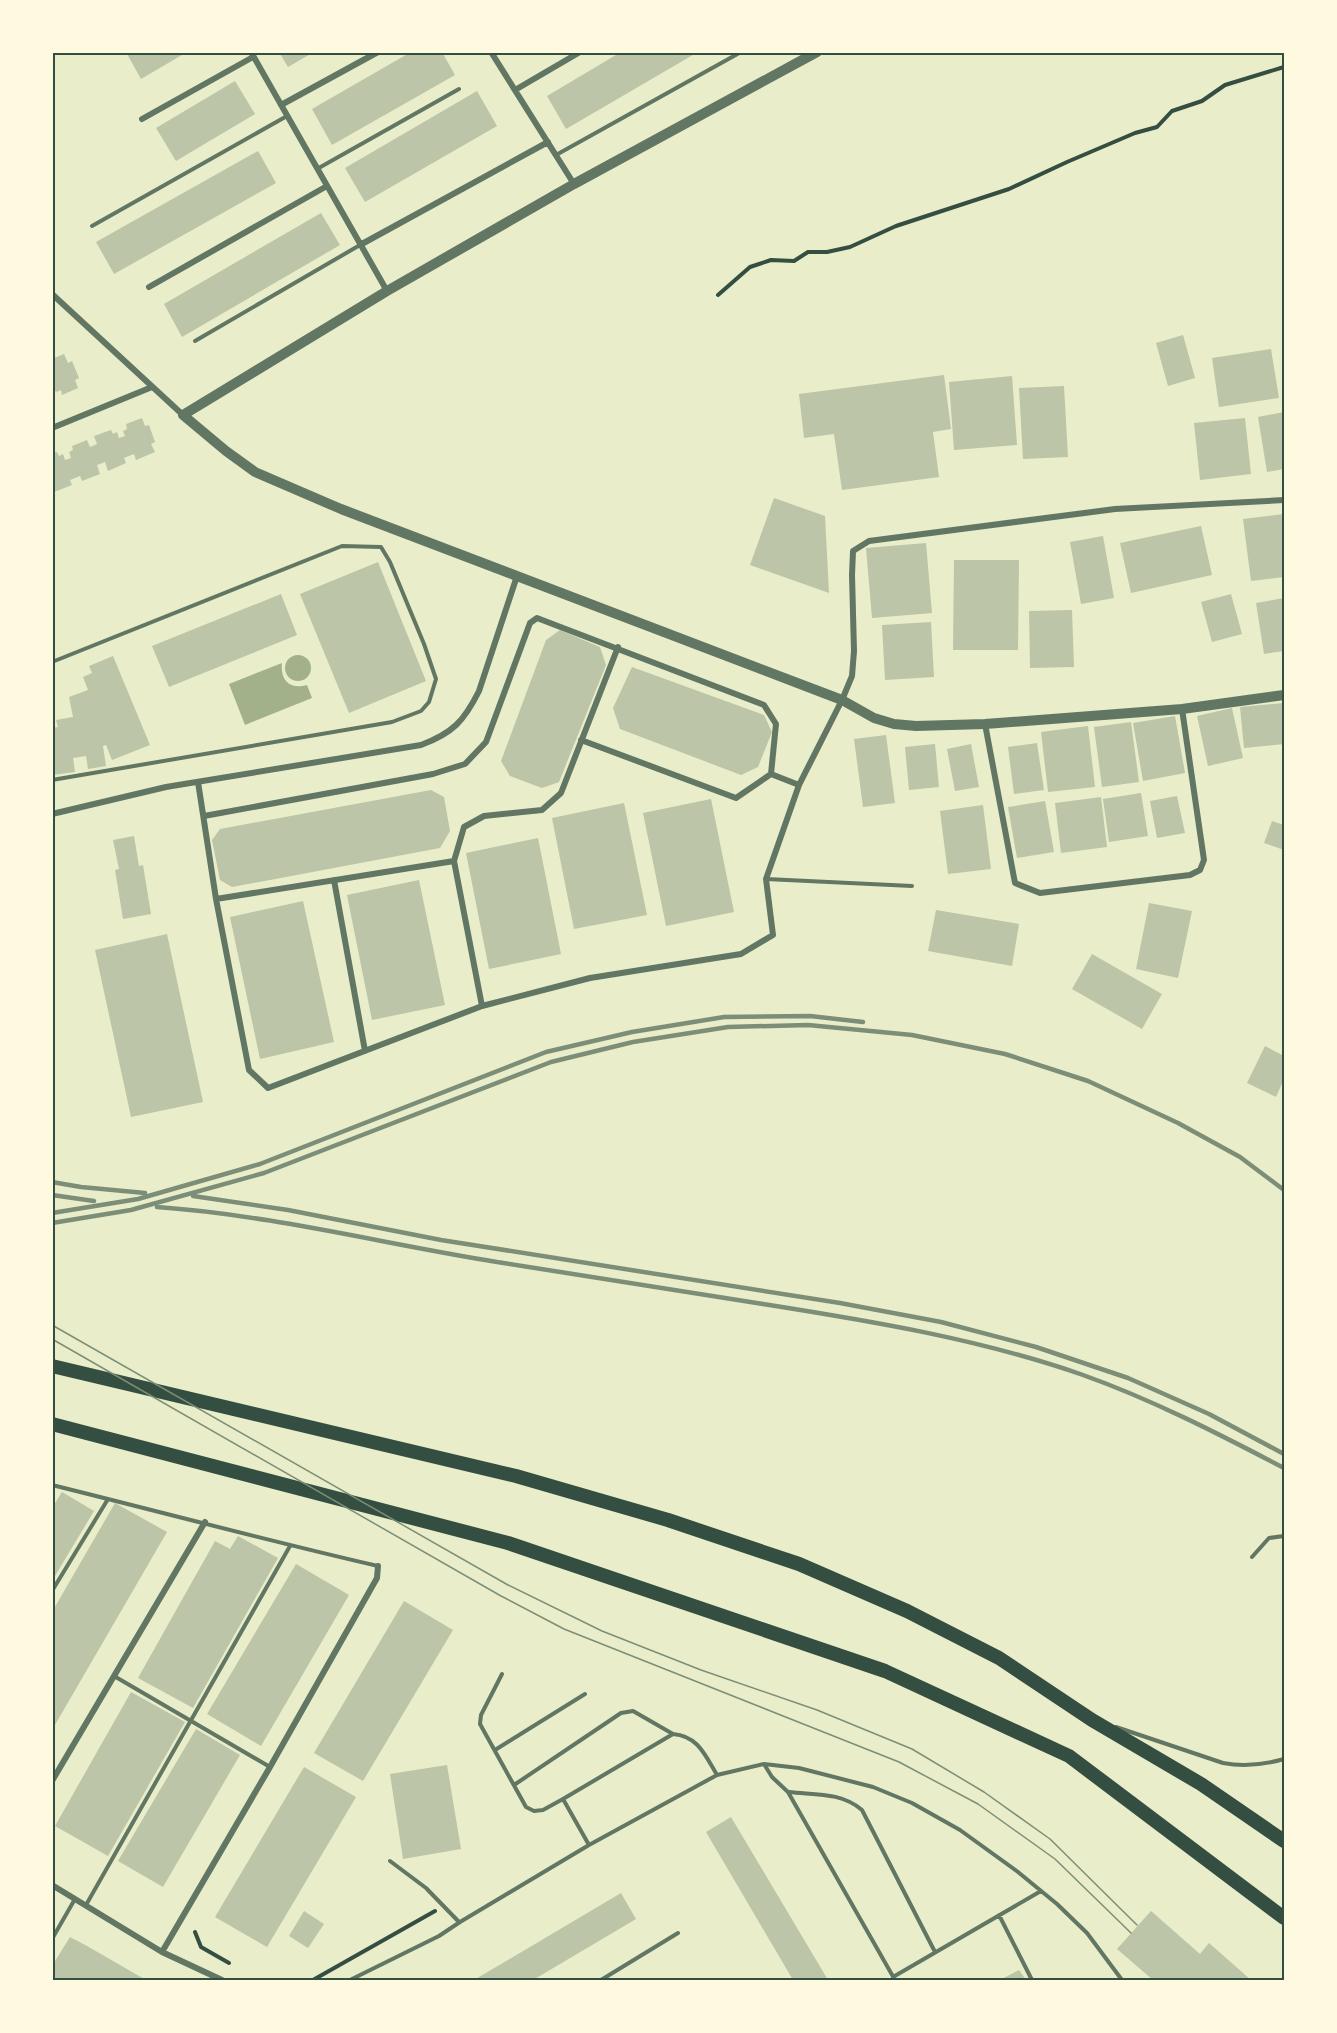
<svg xmlns="http://www.w3.org/2000/svg" width="1337" height="2033" font-family="'Golos Text',sans-serif">
<rect width="100%" height="100%" fill="#e9edc9"/>
<path fill="#a3b18a" d="M285 668a13 13 0 1 1 26 0a13 13 0 1 1-26 0Z
M 282,663 C 280,680 290,690 307,685 L 312,698 L 245,725 L 229,684 Z"/>
<path fill="#bcc5a7" d="M 126,52 L 187,52 L 141,79 Z
M 279,52 L 314,52 L 288,67 Z
M 411,52 L 442,52 L 455,75 L 332,145 L 312,109 Z
M 621,52 L 698,52 L 566,129 L 547,96 Z
M 235,81 L 255,114 L 176,161 L 156,128 Z
M 477,91 L 497,126 L 365,202 L 345,168 Z
M 258,151 L 276,183 L 114,274 L 96,242 Z
M 321,213 L 340,245 L 182,337 L 164,304 Z
M 1183,335 L 1195,378 L 1168,386 L 1156,343 Z
M 1271,349 L 1279,398 L 1219,407 L 1212,358 Z
M 64,354 L 68,363 L 72,361 L 79,378 L 75,380 L 78,388 L 62,395 L 61,390 L 56,392 L 52,387 L 52,359 Z
M 944,375 L 951,429 L 933,432 L 939,477 L 842,490 L 834,434 L 804,438 L 799,394 Z
M 1012,376 L 1017,445 L 954,450 L 949,382 Z
M 1064,386 L 1068,457 L 1023,459 L 1019,388 Z
M 1284,412 L 1284,469 L 1267,472 L 1258,417 Z
M 142,418 L 145,426 L 149,425 L 155,442 L 151,444 L 155,452 L 136,460 L 134,454 L 124,458 L 126,463 L 108,471 L 105,462 L 97,465 L 100,474 L 82,481 L 80,476 L 70,480 L 72,485 L 54,492 L 52,488 L 52,453 L 57,452 L 59,456 L 63,454 L 65,460 L 71,458 L 69,452 L 73,450 L 72,446 L 87,440 L 90,447 L 97,444 L 94,436 L 111,430 L 113,434 L 117,432 L 119,438 L 125,436 L 123,431 L 127,429 L 126,424 Z
M 1245,418 L 1251,474 L 1200,480 L 1194,423 Z
M 774,498 L 825,516 L 829,593 L 750,565 Z
M 1284,514 L 1284,577 L 1251,581 L 1243,519 Z
M 1201,526 L 1212,575 L 1131,593 L 1120,543 Z
M 1103,536 L 1114,598 L 1081,604 L 1070,542 Z
M 926,543 L 932,613 L 872,618 L 866,548 Z
M 954,560 L 1019,560 L 1018,650 L 953,650 Z
M 378,562 L 426,681 L 349,713 L 300,594 Z
M 281,594 L 297,635 L 169,687 L 152,646 Z
M 1231,594 L 1242,634 L 1212,642 L 1201,602 Z
M 1284,598 L 1284,651 L 1264,654 L 1256,603 Z
M 1072,610 L 1074,667 L 1030,668 L 1029,611 Z
M 931,622 L 934,677 L 885,680 L 882,625 Z
M 560,630 L 600,647 L 606,665 L 559,782 L 542,788 L 510,776 L 501,761 L 546,640 Z
M 113,656 L 150,745 L 112,760 L 106,745 L 103,746 L 106,766 L 88,769 L 86,756 L 73,758 L 75,772 L 52,775 L 52,728 L 58,727 L 56,720 L 73,717 L 69,697 L 88,690 L 83,677 L 92,673 L 89,666 Z
M 632,667 L 764,715 L 772,732 L 758,767 L 741,775 L 620,729 L 613,708 Z
M 1284,703 L 1284,744 L 1244,748 L 1240,707 Z
M 1232,708 L 1243,758 L 1208,766 L 1197,716 Z
M 1175,716 L 1185,773 L 1143,781 L 1133,723 Z
M 1131,722 L 1139,782 L 1102,787 L 1094,727 Z
M 1088,726 L 1095,787 L 1048,792 L 1041,732 Z
M 886,735 L 895,803 L 863,807 L 854,739 Z
M 1037,743 L 1044,790 L 1014,794 L 1008,747 Z
M 935,744 L 939,787 L 909,790 L 905,747 Z
M 971,744 L 979,787 L 955,791 L 947,749 Z
M 431,790 L 444,797 L 450,831 L 440,848 L 232,887 L 220,880 L 212,840 L 220,829 Z
M 1141,793 L 1148,836 L 1109,842 L 1103,799 Z
M 1177,796 L 1185,833 L 1157,838 L 1150,801 Z
M 1101,797 L 1107,847 L 1061,853 L 1055,803 Z
M 711,799 L 734,912 L 666,926 L 643,813 Z
M 1045,801 L 1054,852 L 1017,858 L 1008,807 Z
M 624,803 L 647,915 L 574,929 L 552,818 Z
M 983,805 L 991,869 L 948,874 L 940,811 Z
M 1272,821 L 1284,825 L 1284,850 L 1264,843 Z
M 134,836 L 139,866 L 143,865 L 151,914 L 123,919 L 115,870 L 119,869 L 113,840 Z
M 538,838 L 561,954 L 489,969 L 466,853 Z
M 419,880 L 445,1005 L 372,1020 L 347,895 Z
M 303,901 L 334,1042 L 260,1059 L 230,917 Z
M 1149,903 L 1192,911 L 1178,978 L 1136,969 Z
M 936,910 L 1019,924 L 1012,966 L 928,951 Z
M 167,934 L 203,1102 L 131,1117 L 95,950 Z
M 1092,954 L 1162,994 L 1142,1029 L 1072,989 Z
M 1265,1046 L 1284,1056 L 1284,1079 L 1276,1097 L 1247,1083 Z
M 62,1492 L 94,1511 L 52,1581 L 52,1508 Z
M 115,1503 L 167,1532 L 52,1730 L 52,1612 Z
M 238,1536 L 278,1558 L 193,1708 L 138,1678 L 215,1541 L 230,1549 Z
M 296,1564 L 349,1595 L 261,1746 L 207,1714 Z
M 404,1601 L 453,1630 L 363,1781 L 314,1753 Z
M 131,1692 L 185,1722 L 108,1856 L 55,1826 Z
M 196,1729 L 240,1755 L 163,1887 L 118,1861 Z
M 447,1765 L 461,1849 L 403,1859 L 390,1774 Z
M 304,1767 L 356,1797 L 267,1947 L 215,1917 Z
M 731,1817 L 828,1980 L 793,1980 L 706,1832 Z
M 621,1893 L 636,1919 L 533,1980 L 474,1980 Z
M 304,1911 L 324,1924 L 308,1948 L 289,1936 Z
M 1151,1911 L 1200,1954 L 1209,1943 L 1251,1980 L 1153,1980 L 1117,1949 Z
M 70,1937 L 87,1946 L 146,1980 L 52,1980 L 52,1966 Z
M 1019,1970 L 1026,1980 L 1000,1980 Z"/>
<g fill="none" stroke-linecap="round" stroke-linejoin="round">
<path stroke="#344e41" stroke-width="4" d="M 718,295 L 750,267 L 771,260 L 794,261 L 808,252 L 827,252 L 850,247 L 896,226 L 1009,189 L 1067,162 L 1135,133 L 1157,127 L 1172,111 L 1202,101 L 1225,85 L 1284,67
M 195,1932 L 201,1947 L 229,1963
M 313,1980 L 435,1911"/>
<path stroke="#617663" stroke-width="4" d="M 556,155 L 741,52
M 317,169 L 459,89
M 92,226 L 287,116
M 195,341 L 360,245
M 52,662 L 342,546 L 381,547 L 390,562 L 424,644 L 436,679 L 429,702 L 421,711 L 392,722 L 52,780
M 766,879 L 912,886
M 52,1485 C 161,1512 269,1541 378,1566
M 1252,1557 L 1269,1538 L 1284,1536
M 52,1591 L 108,1499
M 502,1674 L 481,1715 L 480,1724 L 526,1807 L 534,1811 L 543,1810 L 563,1799 L 589,1845
M 114,1676 L 270,1767
M 1116,1727 L 1223,1763 C 1245,1767 1263,1765 1284,1759
M 495,1750 L 585,1694
M 764,1764 L 772,1777 L 788,1792 L 895,1980
M 514,1785 L 621,1713 L 633,1711 L 673,1734
M 789,1792 C 815,1795 841,1792 862,1810 L 935,1952
M 563,1799 L 673,1734 C 698,1736 705,1755 717,1775
M 390,1861 L 426,1888 L 459,1922
M 86,1905 L 290,1546
M 999,1915 L 1032,1980
M 52,1939 L 75,1899
M 893,1977 L 1041,1891
M 350,1980 L 439,1936 L 460,1922 L 589,1845 L 717,1775 L 764,1764 L 799,1768 L 873,1787 L 912,1803 L 960,1830 L 1018,1872 L 1057,1904 L 1087,1933 L 1122,1980
M 601,1980 L 678,1933"/>
<path stroke="#617663" stroke-width="6" d="M 251,52 L 387,291
M 491,52 L 574,184
M 515,90 L 580,52
M 281,105 L 378,52
M 142,119 L 253,57
M 360,245 L 548,142
M 149,287 L 327,186
M 52,294 L 183,415
M 52,428 L 152,387
M 985,724 L 1015,883 L 1040,893 L 1190,875 L 1200,870 L 1204,860 L 1182,709
M 581,740 L 736,798 L 771,774 L 799,785
M 198,782 L 216,899 L 249,1070 L 268,1088 L 482,1006 L 590,978 L 741,954 L 773,935 L 766,879 L 799,785 L 842,700 L 852,676 L 854,651 L 852,575 L 853,551 L 869,541 L 1115,509 L 1284,500
M 52,814 L 166,787 L 421,745 C 453,733 464,721 479,691 L 517,576
M 204,816 L 433,774 L 465,764 L 486,742 L 530,623 L 537,618 L 764,705 L 776,724 L 771,774
M 454,861 L 482,1006
M 334,880 L 365,1051
M 216,899 L 454,861 L 464,827 L 484,816 L 542,810 L 561,793 L 618,647
M 52,1781 L 205,1522
M 52,1885 L 162,1952 L 222,1980
M 162,1952 L 270,1767 L 377,1578 L 378,1566"/>
<path stroke="#617663" stroke-width="10" d="M 817,52 L 574,184 L 387,291 L 183,415 L 226,451 L 255,472 L 341,509 L 842,700 L 874,718 L 894,724 L 916,726 L 985,724 L 1182,709 L 1284,695"/>
<path stroke="#344e41" stroke-width="14" d="M 52,1366 L 516,1476 L 668,1520 L 799,1564 L 907,1611 L 999,1658 L 1092,1720 L 1201,1784 L 1284,1841
M 52,1424 L 508,1543 L 885,1671 L 1069,1756 L 1284,1918"/>
<path stroke="#7c8e77" stroke-width="1.5" d="M 52,1325 L 508,1585 L 602,1631 L 701,1670 L 817,1710 L 912,1749 L 984,1792 L 1050,1839 L 1137,1925
M 52,1339 L 501,1596 L 564,1629 L 899,1762 L 978,1804 L 1055,1859 L 1131,1933"/>
<path stroke="#7c8e77" stroke-width="4.5" d="M 52,1182 L 81,1187 L 145,1193
M 52,1195 L 94,1201
M 193,1196 L 288,1210 L 441,1240 L 840,1303 L 941,1322 L 1036,1347 L 1128,1378 L 1209,1414 L 1284,1454
M 157,1207 C 272,1215 384,1244 497,1262 C 586,1276 675,1290 763,1304 C 871,1321 980,1339 1083,1375 C 1153,1400 1219,1434 1284,1468
M 52,1213 L 138,1199 L 260,1164 L 546,1052 L 632,1032 L 724,1017 L 810,1016 L 863,1022
M 52,1223 L 131,1210 L 264,1173 L 551,1062 L 633,1042 L 728,1027 L 808,1025 L 912,1035 L 1005,1054 L 1088,1081 L 1178,1123 L 1240,1157 L 1284,1190"/>
</g>
<rect width="1337" height="2033" fill="none" stroke="#fefae0" stroke-width="108"/>
<rect x="54" y="54" width="1229" height="1925" fill="none" stroke="#344e41" stroke-width="2"/>
</svg>
